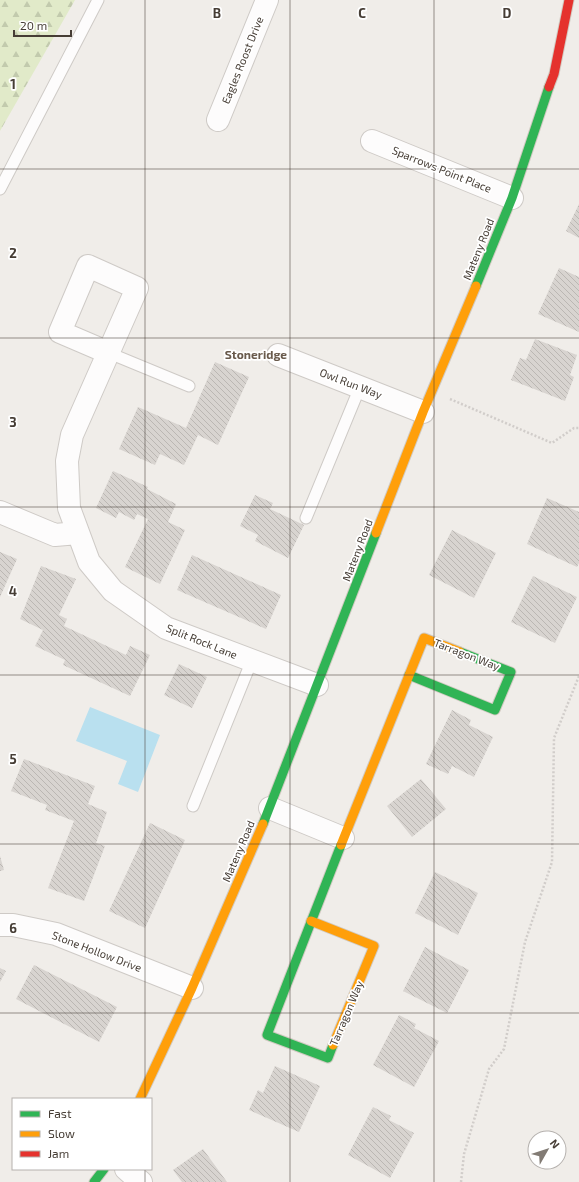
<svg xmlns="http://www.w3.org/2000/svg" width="579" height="1182" font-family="'Exo 2',sans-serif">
<defs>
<pattern id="forest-firs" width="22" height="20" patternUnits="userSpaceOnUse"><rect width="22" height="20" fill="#e1eac9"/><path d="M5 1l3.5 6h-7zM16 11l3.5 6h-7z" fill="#c2caad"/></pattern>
<pattern id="building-back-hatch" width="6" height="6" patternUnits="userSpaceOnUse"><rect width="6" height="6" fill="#d8d4d0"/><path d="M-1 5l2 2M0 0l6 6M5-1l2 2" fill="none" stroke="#bbb7b3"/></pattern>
</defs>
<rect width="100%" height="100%" fill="#f0ede9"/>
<path fill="url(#forest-firs)" d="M 0,0 L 75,0 L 0,131 Z"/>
<path fill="#b9e0ef" d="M 90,707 L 160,735 L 138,792 L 118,784 L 127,761 L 76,741 Z"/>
<path fill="url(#building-back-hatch)" d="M 579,204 L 579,238 L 566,231 Z
M 559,268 L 579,277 L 579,332 L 538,314 Z
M 535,339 L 577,355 L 570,375 L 574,377 L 565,401 L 511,380 L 520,358 L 526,360 Z
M 215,362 L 249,377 L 218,445 L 198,435 L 184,465 L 160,454 L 155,465 L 119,449 L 138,407 L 186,428 Z
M 113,471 L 148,487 L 147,489 L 176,504 L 168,522 L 185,530 L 160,584 L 125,567 L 148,519 L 137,514 L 134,520 L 119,512 L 116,518 L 96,508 Z
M 255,495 L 273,503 L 270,509 L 304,525 L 288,558 L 255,541 L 258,535 L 240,526 Z
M 547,498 L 579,512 L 579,563 L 577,567 L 527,544 Z
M 452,530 L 496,553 L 474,598 L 429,575 Z
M 0,552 L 17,559 L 0,597 Z
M 192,555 L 281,595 L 266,629 L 177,590 Z
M 41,566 L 76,579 L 59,615 L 67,619 L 64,626 L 126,655 L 130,646 L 150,655 L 130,696 L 63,665 L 65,660 L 35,646 L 43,630 L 20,619 Z
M 533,576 L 577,597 L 555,643 L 511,622 Z
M 179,664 L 207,677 L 192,708 L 164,695 Z
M 452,710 L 471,720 L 469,725 L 493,737 L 474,777 L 452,766 L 448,774 L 426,764 Z
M 24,759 L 95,786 L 88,804 L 107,812 L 96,843 L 105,846 L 84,901 L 48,888 L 74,821 L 45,810 L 47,805 L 11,791 Z
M 421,779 L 446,809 L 412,837 L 387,806 Z
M 150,823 L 185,840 L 145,928 L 109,911 Z
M 0,856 L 4,870 L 0,871 Z
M 435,872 L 478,893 L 458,935 L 415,913 Z
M 425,947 L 469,970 L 447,1013 L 403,991 Z
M 34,965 L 117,1007 L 99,1042 L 16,999 Z
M 0,968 L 6,971 L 0,982 Z
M 399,1015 L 416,1024 L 414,1028 L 439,1041 L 414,1087 L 373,1065 Z
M 275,1066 L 320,1086 L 299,1132 L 249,1110 L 258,1090 L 263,1093 Z
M 373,1107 L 391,1116 L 389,1120 L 414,1133 L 390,1178 L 348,1155 Z
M 203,1149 L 227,1182 L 182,1182 L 173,1170 Z"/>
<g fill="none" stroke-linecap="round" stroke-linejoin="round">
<g stroke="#cecac6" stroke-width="13">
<path id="lane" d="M 0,189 L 98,0
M 109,353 L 189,386
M 306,518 L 360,387
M 193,806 L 252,660"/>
</g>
<g stroke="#cecac6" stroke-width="24">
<path id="street" d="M 218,120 L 267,0
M 372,141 L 512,198
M 109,353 L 60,332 L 88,266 L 137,288 L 72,435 L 67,461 L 69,508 L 89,562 L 113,591 L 166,628 L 317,685
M 278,355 L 423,412
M 0,512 L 55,535 L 78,533
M 270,808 L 343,838
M 0,925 L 13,925 L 56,934 L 192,988
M 126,1169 L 141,1182"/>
</g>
<g stroke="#d1cac1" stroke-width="11">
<path id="fast" d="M 476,286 L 512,198 L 549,87
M 409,675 L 495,710 L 511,672 L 460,652
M 263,824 L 376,533
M 333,1045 L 328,1058 L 267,1035 L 341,845
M 94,1182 L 104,1169"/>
</g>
<g stroke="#d1cac1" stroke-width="11">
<path id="slow" d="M 376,533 L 423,412 L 476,286
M 341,845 L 424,638 L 460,652
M 311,921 L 374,946 L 333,1045
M 140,1099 L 192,988 L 263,824"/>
</g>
<g stroke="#d1cac1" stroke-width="11">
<path id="jam" d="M 549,87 L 554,74 L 569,0"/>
</g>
<path stroke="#d1cdca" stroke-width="2.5" stroke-dasharray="2 2" stroke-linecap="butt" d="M 450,399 L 552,443 L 574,428 L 579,428
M 461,1182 L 464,1154 L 489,1069 L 504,1049 L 525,942 L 552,862 L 554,738 L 579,676"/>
<use href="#lane" stroke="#fdfcfc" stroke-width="11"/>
<use href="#street" stroke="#fdfcfc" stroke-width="22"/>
<use href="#fast" stroke="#30b455" stroke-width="9"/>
<use href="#slow" stroke="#ff9f0a" stroke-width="9"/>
<use href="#jam" stroke="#e5322d" stroke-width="9"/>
</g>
<path fill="none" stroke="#463d35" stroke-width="1" stroke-opacity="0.55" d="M 145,0 L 145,1099M 290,0 L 290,1182M 434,0 L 434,1182M 0,169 L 579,169M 0,338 L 579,338M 0,507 L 579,507M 0,675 L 579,675M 0,844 L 579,844M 0,1013 L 579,1013M 145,1169 L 145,1182"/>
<g text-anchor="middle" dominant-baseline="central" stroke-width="3.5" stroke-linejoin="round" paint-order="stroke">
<g font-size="11" fill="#463d35" stroke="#fff">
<text transform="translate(242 60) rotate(-68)">Eagles Roost Drive</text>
<text transform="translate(442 169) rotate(22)">Sparrows Point Place</text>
<text transform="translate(478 249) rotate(-68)">Mateny Road</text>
<text transform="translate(351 383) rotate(21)">Owl Run Way</text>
<text transform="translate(357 550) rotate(-69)">Mateny Road</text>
<text transform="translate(202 641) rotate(22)">Split Rock Lane</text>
<text transform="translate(467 654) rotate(21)">Tarragon Way</text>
<text transform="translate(238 851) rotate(-67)">Mateny Road</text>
<text transform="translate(97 951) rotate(21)">Stone Hollow Drive</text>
<text transform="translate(346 1013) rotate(-67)">Tarragon Way</text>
</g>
<g font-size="12" font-weight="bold" fill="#695a4c" stroke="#fff">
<text x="256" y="354">Stoneridge</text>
</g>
</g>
<g font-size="13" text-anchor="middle" font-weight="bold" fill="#463d35" stroke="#fff" stroke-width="3.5" stroke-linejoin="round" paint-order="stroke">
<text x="217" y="18">B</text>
<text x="362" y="18">C</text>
<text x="507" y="18">D</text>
<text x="13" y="89">1</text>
<text x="13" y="258">2</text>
<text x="13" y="427">3</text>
<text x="13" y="596">4</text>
<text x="13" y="764">5</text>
<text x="13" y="933">6</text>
</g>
<rect x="12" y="1098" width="140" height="72" fill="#ffffff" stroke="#b5b1ae"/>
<rect x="20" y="1111" width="20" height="6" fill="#30b455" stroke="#b5b1ae"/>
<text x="48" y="1118" font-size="12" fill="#463d35">Fast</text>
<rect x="20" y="1131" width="20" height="6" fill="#ff9f0a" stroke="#b5b1ae"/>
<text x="48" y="1138" font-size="12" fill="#463d35">Slow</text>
<rect x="20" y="1151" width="20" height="6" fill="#e5322d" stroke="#b5b1ae"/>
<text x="48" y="1158" font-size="12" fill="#463d35">Jam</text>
<g transform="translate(547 1150) rotate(51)"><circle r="19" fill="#ffffff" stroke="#b5b1ae"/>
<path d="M0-3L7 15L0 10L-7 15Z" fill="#827b74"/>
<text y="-6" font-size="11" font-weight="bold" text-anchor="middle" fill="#463d35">N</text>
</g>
<path d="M14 30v6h57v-6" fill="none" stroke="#463d35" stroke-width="2"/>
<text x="20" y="30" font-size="12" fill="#463d35" stroke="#ffffff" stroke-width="3" paint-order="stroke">20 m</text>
</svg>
